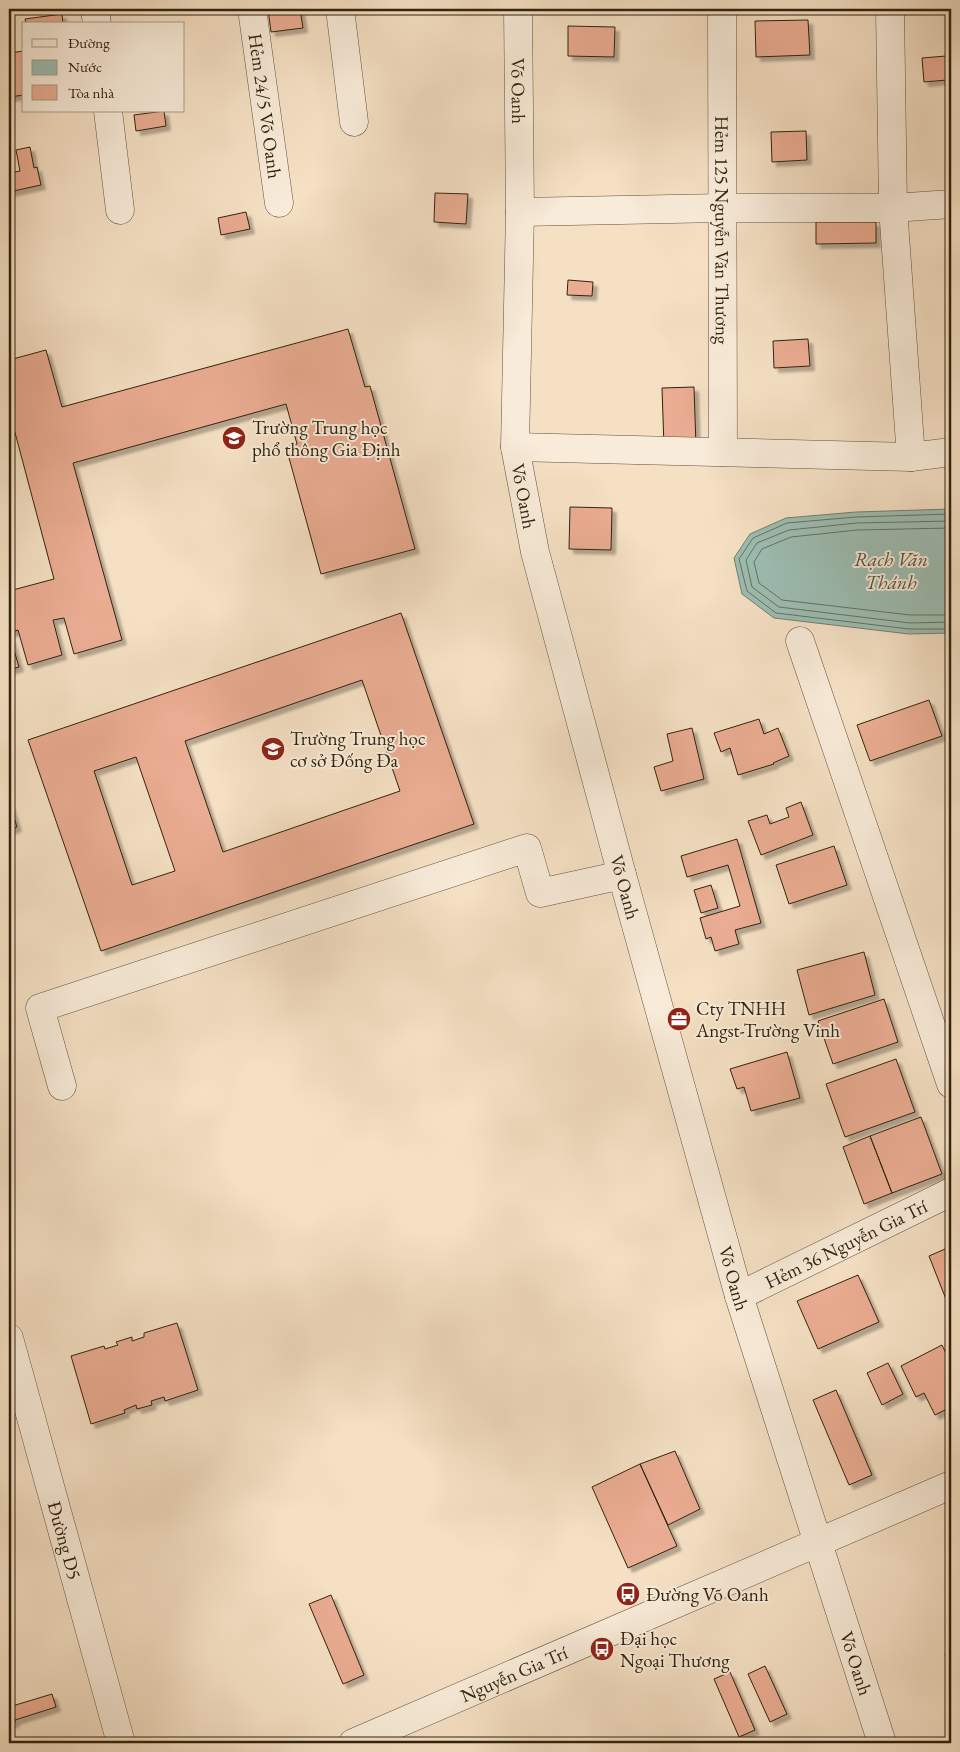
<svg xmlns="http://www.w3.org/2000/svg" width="960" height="1752" font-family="'EB Garamond',serif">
<defs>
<filter id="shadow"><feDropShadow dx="4.5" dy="4.5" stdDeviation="1" flood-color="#0004"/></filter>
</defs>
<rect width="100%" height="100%" fill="#f5e0c4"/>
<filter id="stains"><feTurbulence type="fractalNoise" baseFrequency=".004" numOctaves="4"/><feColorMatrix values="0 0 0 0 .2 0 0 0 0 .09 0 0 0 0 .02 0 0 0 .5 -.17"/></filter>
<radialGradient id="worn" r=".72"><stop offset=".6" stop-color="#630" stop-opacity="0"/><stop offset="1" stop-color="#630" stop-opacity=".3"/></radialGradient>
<path fill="#9cbdb2" stroke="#717f70" d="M 951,509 L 951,633 L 909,634 L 774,618 L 742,594 L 734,558 L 750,534 L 786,518 L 856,512 Z"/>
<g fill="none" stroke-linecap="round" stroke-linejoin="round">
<path stroke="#667060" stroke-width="1" d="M 951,514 L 856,517 L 787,523 L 753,538 L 739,559 L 747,591 L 776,613 L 909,629 L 951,629
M 951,521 L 857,523 L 789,530 L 757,543 L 746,560 L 752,587 L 779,607 L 910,623 L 951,622
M 951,528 L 857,530 L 791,537 L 762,549 L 754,562 L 759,583 L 782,600 L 910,615 L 951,615"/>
</g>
<path fill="#eaac92" stroke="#31230e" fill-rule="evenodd" filter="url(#shadow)" d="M 268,9 L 300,9 L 303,28 L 271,32 Z
M 62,14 L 63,24 L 26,24 L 25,19 Z
M 808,20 L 810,55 L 756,57 L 755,21 Z
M 568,26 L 615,27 L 614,57 L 568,56 Z
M 24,51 L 24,95 L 9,97 L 9,53 Z
M 946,56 L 947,80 L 924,82 L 922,58 Z
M 164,111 L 166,126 L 136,131 L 134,115 Z
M 806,131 L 807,160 L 772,162 L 771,132 Z
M 30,147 L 34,168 L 37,167 L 41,185 L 9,192 L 9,173 L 20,171 L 16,150 Z
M 435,193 L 468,194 L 466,224 L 434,222 Z
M 246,212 L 250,229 L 221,235 L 218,218 Z
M 816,222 L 876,222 L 876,243 L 816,244 Z
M 568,280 L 593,282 L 592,296 L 567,295 Z
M 348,329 L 365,387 L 370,386 L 415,549 L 321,574 L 286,447 L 297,444 L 286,404 L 73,463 L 122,640 L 74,654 L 64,618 L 53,620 L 62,655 L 28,665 L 18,630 L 9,633 L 9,591 L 54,579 L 9,410 L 9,360 L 46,350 L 62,407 Z
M 808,339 L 810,366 L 774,368 L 773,341 Z
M 948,360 L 951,360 L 951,380 L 947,380 Z
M 694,387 L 696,446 L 664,447 L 662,388 Z
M 570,507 L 612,508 L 611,550 L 569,549 Z
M 401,613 L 474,824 L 101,951 L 28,740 ZM 362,680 L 400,791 L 223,852 L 185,741 ZM 136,757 L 175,871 L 132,885 L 94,771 Z
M 9,633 L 19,667 L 9,670 Z
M 929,700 L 942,736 L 870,761 L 857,725 Z
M 759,719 L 764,734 L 778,728 L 789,756 L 773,763 L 774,764 L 738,775 L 730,748 L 721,752 L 714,733 Z
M 692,728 L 704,779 L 661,791 L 654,767 L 673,761 L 667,734 Z
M 9,801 L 17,827 L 9,830 Z
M 801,802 L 813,835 L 761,855 L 748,821 L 767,815 L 770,824 L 789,817 L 786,808 Z
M 737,839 L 761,923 L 735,930 L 739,944 L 715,951 L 711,937 L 706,939 L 700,918 L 740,906 L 728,865 L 687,877 L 681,856 Z
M 834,846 L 847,885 L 789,904 L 776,865 Z
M 711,885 L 718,908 L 701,913 L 694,890 Z
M 864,952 L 875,995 L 809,1015 L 797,970 Z
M 884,999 L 898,1042 L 833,1064 L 818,1021 Z
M 787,1052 L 800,1098 L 751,1111 L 744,1087 L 737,1089 L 730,1069 Z
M 896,1059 L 915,1112 L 845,1137 L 826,1084 Z
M 921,1117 L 942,1174 L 892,1193 L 870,1136 Z
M 870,1136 L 892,1193 L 864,1204 L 843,1147 Z
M 945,1249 L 951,1264 L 951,1312 L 929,1256 Z
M 858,1275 L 879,1322 L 818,1349 L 797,1301 Z
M 177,1323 L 198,1390 L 165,1401 L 164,1397 L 151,1401 L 152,1405 L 137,1409 L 136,1405 L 124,1410 L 125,1413 L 91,1424 L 71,1356 L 104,1346 L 105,1349 L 118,1345 L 116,1342 L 132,1337 L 132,1341 L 144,1337 L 144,1333 Z
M 942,1345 L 951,1364 L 951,1407 L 935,1415 L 924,1393 L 916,1397 L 901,1366 Z
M 888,1363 L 903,1394 L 882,1405 L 867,1373 Z
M 836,1390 L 872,1475 L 849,1485 L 813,1400 Z
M 675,1451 L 700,1509 L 668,1525 L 640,1464 Z
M 640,1464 L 677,1546 L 628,1568 L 592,1487 Z
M 331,1595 L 364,1675 L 343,1684 L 309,1604 Z
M 951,1654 L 951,1683 L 945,1655 Z
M 765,1666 L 787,1714 L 770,1722 L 748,1674 Z
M 730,1672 L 755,1730 L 739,1737 L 714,1679 Z
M 52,1694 L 56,1707 L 15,1720 L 15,1722 L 9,1724 L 9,1707 Z"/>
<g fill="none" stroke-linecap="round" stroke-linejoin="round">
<g stroke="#62523c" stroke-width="29">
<g id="minor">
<path d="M 95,9 L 97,24"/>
<path id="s1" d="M 252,9 L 279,203"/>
<path d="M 340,9 L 354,122"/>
<path id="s2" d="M 518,9 L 520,212 L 515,447 L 535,552 L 622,875 L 739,1296 L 882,1743"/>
<path id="s3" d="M 722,9 L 723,452"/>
<path d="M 890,9 L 893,208 L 911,457"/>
<path d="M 108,111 L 120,210"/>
<path d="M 520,212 L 722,208 L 893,208 L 951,204"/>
<path d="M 515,447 L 911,457 L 951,452"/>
<path d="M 800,641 L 951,1084"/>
<path d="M 62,1086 L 40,1008 L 527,848 L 540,893 L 622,875"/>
<path id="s4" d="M 739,1296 L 951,1192"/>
<path id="s5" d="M 9,1338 L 121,1743"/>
<path id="s6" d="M 353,1743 L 951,1485"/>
</g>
</g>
<use href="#minor" stroke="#f8ebd9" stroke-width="28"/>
</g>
<defs>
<g id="school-disc" transform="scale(1.25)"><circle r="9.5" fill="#8f2418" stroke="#f8ebd9"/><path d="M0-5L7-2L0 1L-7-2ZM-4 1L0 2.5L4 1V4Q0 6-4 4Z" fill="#fff"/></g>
<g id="office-disc" transform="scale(1.25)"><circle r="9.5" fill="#8f2418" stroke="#f8ebd9"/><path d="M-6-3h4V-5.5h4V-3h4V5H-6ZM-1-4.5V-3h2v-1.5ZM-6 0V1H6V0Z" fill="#fff"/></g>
<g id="bus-disc" transform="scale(1.25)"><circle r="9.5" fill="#8f2418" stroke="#f8ebd9"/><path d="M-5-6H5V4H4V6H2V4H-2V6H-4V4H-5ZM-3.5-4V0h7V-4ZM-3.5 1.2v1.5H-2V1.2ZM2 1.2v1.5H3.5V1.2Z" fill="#fff"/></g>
</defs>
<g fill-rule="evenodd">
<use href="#school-disc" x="234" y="438"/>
<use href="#school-disc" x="273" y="749"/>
<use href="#office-disc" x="679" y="1019"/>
<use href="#bus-disc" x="628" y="1594"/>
<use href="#bus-disc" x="602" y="1649"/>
</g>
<g text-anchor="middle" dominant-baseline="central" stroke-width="4" stroke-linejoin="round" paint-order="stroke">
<g font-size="19" fill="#31230e" stroke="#f8ebd9">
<text stroke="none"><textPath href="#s2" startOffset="82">Võ Oanh</textPath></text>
<text stroke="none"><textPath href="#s1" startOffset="98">Hẻm 24/5 Võ Oanh</textPath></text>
<text stroke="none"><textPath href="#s3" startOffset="221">Hẻm 125 Nguyễn Văn Thương</textPath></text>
<text stroke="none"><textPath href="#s2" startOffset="488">Võ Oanh</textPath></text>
<text stroke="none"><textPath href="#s2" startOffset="892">Võ Oanh</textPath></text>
<text stroke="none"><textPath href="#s4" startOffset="119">Hẻm 36 Nguyễn Gia Trí</textPath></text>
<text stroke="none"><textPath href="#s2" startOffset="1298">Võ Oanh</textPath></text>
<text stroke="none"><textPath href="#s5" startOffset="210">Đường D5</textPath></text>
<text stroke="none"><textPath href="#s2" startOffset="1702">Võ Oanh</textPath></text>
<text stroke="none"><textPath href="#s6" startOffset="175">Nguyễn Gia Trí</textPath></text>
</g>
<g font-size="19" fill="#31230e" stroke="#f8ebd9" text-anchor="start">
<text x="252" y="427">Trường Trung học<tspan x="252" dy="22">phổ thông Gia Định</tspan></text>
<text x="290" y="738">Trường Trung học<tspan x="290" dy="22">cơ sở Đống Đa</tspan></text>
<text x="696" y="1008">Cty TNHH<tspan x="696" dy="22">Angst-Trường Vinh</tspan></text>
<text x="646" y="1594">Đường Võ Oanh</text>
<text x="620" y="1638">Đại học<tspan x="620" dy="22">Ngoại Thương</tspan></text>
</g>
<g font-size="20" font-style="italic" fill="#51513f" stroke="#f8ebd9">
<text x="891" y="559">Rạch Văn<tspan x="891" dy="23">Thánh</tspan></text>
</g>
</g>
<rect width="960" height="1752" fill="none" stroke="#f5e0c4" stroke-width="30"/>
<rect x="10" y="10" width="940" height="1732" fill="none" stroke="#31230e" stroke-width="2.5"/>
<rect x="15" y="15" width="930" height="1722" fill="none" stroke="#31230e"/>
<rect x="22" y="22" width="162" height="90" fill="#f8ebd9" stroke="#a89b88"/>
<rect x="32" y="39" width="25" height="8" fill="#f8ebd9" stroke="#a89b88"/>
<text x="68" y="48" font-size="15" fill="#31230e">Đường</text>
<rect x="32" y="60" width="25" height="15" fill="#9cbdb2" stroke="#a89b88"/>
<text x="68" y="72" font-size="15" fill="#31230e">Nước</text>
<rect x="32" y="85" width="25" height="15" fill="#eaac92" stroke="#a89b88"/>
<text x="68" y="98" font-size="15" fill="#31230e">Tòa nhà</text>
<rect width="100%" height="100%" filter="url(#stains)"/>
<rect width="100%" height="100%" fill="url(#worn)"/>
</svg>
